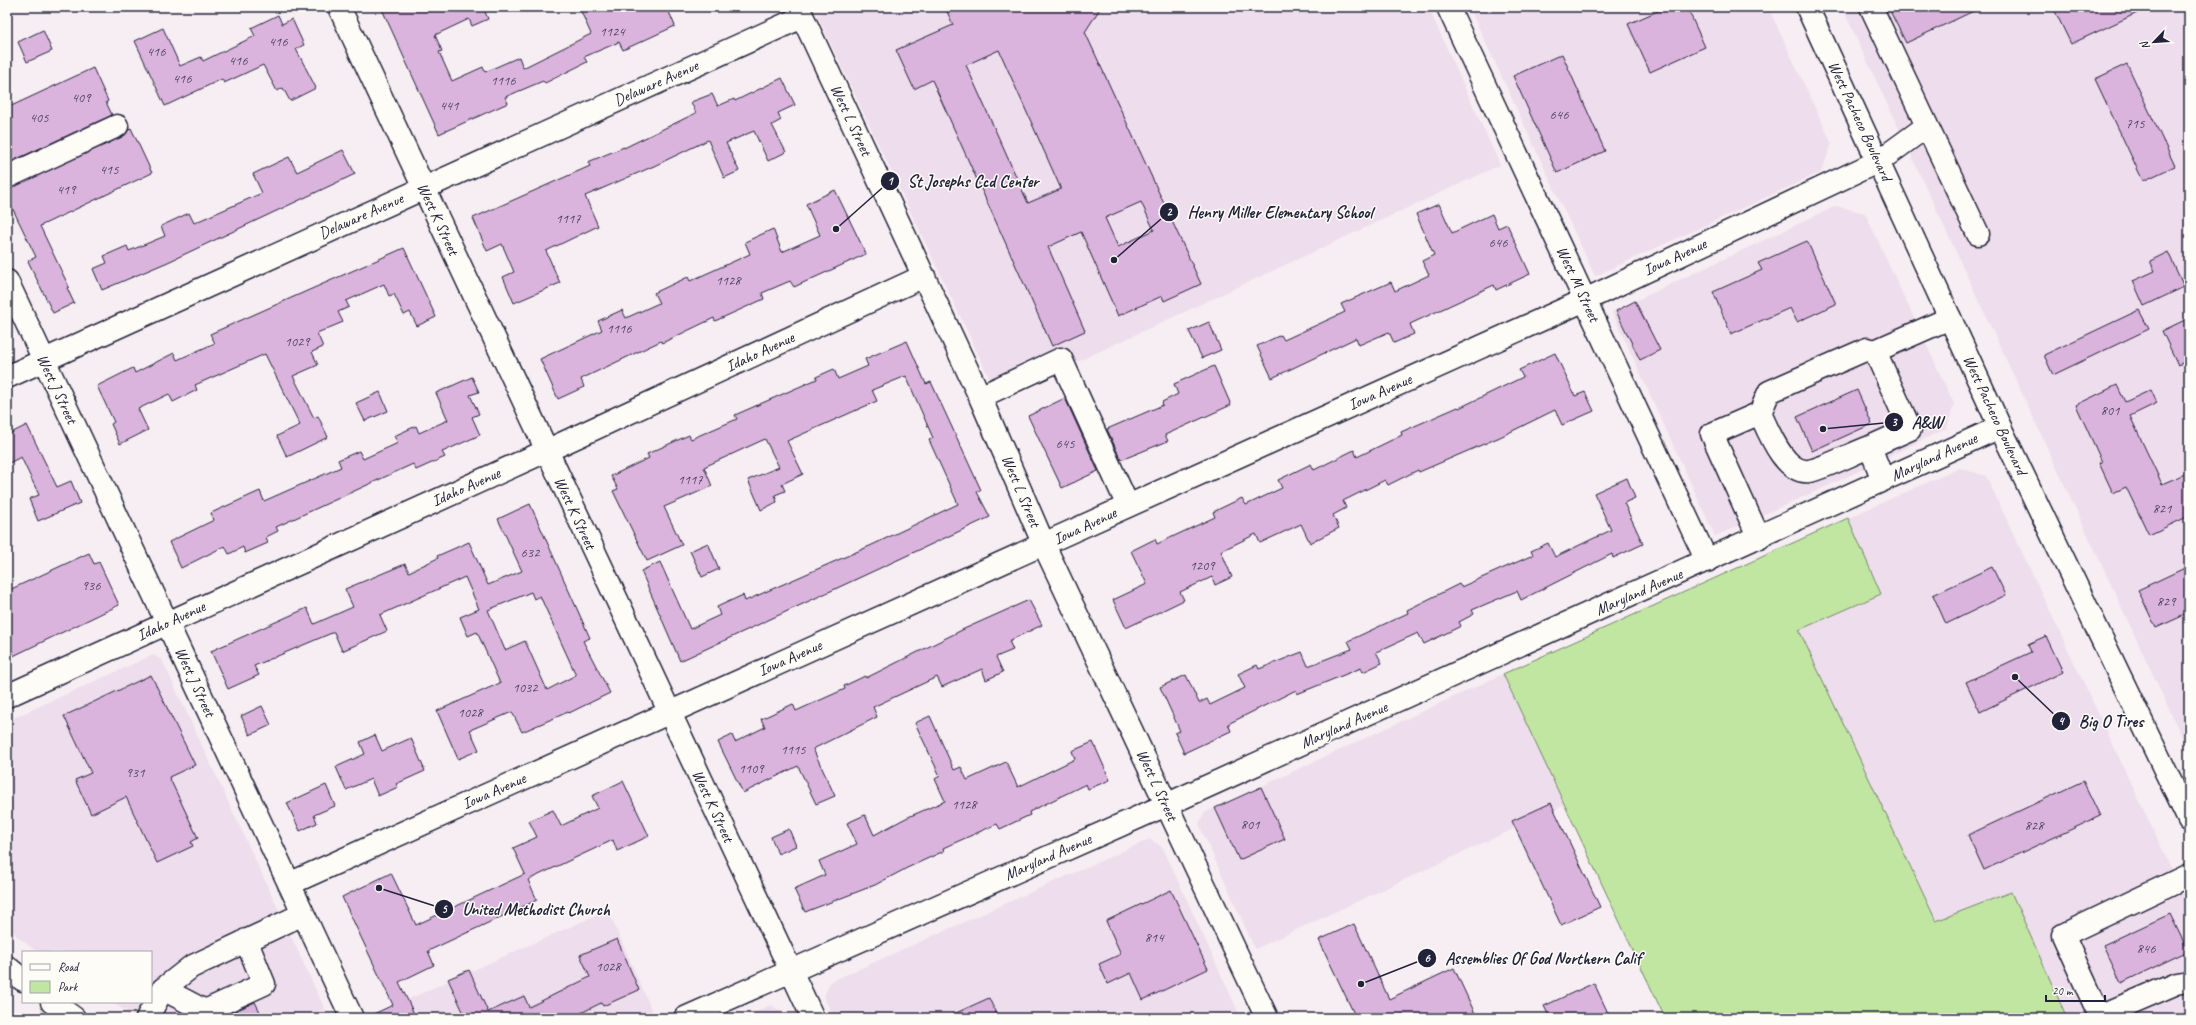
<svg xmlns="http://www.w3.org/2000/svg" width="2196" height="1025" font-family="Caveat,sans-serif">
<rect width="100%" height="100%" fill="#f6eef2"/>
<filter id="ink" filterUnits="userSpaceOnUse"><feTurbulence type="fractalNoise" baseFrequency=".025" numOctaves="2"/><feDisplacementMap in="SourceGraphic" scale="8" xChannelSelector="R" yChannelSelector="G"/><feConvolveMatrix kernelMatrix="1 2 1 2 8 2 1 2 1" color-interpolation-filters="sRGB"/></filter>
<g filter="url(#ink)">
<path fill="#eeddec" d="M 836,7 L 1428,7 L 1500,165 L 999,398 L 817,15 Z
M 1469,7 L 1768,7 L 1832,144 L 1821,172 L 1595,276 Z
M 1842,7 L 2189,7 L 2189,752 Z
M 1836,206 L 1865,213 L 1954,404 L 1947,428 L 1832,484 L 1715,536 L 1612,312 Z
M 1960,468 L 1986,476 L 2189,906 L 2189,1018 L 2067,1018 L 2011,892 L 1936,921 L 1799,630 L 1881,594 L 1848,518 Z
M 153,655 L 162,660 L 329,1018 L 138,1018 L 111,1002 L 151,1002 L 151,952 L 37,952 L 7,928 L 7,721 Z
M 1503,674 L 1565,805 L 1255,949 L 1199,824 L 1204,813 Z
M 1150,839 L 1163,848 L 1241,1018 L 834,1018 L 824,997 L 830,982 Z
M 608,910 L 655,1018 L 366,1018 Z
M 771,1005 L 783,1013 L 785,1018 L 742,1018 Z"/>
<path fill="#c1e6a1" stroke="#72846e" d="M 1848,518 L 1881,594 L 1799,630 L 1936,921 L 2011,892 L 2067,1018 L 1665,1018 L 1503,674 Z"/>
<path fill="#dbb4dd" stroke="#22223b" fill-rule="evenodd" d="M 381,7 L 496,7 L 485,12 L 488,19 L 472,26 L 469,19 L 435,35 L 442,51 L 439,52 L 452,81 L 483,67 L 485,72 L 519,57 L 523,68 L 591,34 L 579,7 L 667,7 L 675,26 L 623,50 L 619,42 L 584,57 L 587,62 L 545,83 L 543,81 L 505,97 L 508,103 L 439,134 Z
M 945,7 L 1101,7 L 1085,32 L 1201,284 L 1164,301 L 1162,296 L 1118,316 L 1081,232 L 1048,247 L 1085,331 L 1052,346 L 932,80 L 914,89 L 896,50 L 953,25 ZM 999,50 L 1061,189 L 1028,203 L 966,65 ZM 1141,202 L 1154,230 L 1118,247 L 1105,218 Z
M 1667,7 L 1687,7 L 1705,47 L 1650,72 L 1628,24 Z
M 1888,7 L 1982,7 L 1906,43 Z
M 2053,7 L 2150,7 L 2071,44 Z
M 278,15 L 282,24 L 292,19 L 304,45 L 296,49 L 316,88 L 290,101 L 283,88 L 277,91 L 263,65 L 224,83 L 222,79 L 165,106 L 135,41 L 163,28 L 180,66 L 201,57 L 203,61 L 255,36 L 251,28 Z
M 43,30 L 52,51 L 27,62 L 18,42 Z
M 1562,54 L 1605,151 L 1557,173 L 1513,76 Z
M 2127,64 L 2175,166 L 2143,181 L 2095,79 Z
M 93,68 L 108,101 L 106,102 L 112,115 L 8,163 L 7,108 Z
M 782,78 L 795,105 L 778,113 L 781,120 L 772,125 L 786,152 L 768,161 L 754,131 L 726,143 L 739,171 L 724,178 L 708,140 L 654,166 L 585,196 L 598,226 L 546,251 L 560,283 L 514,303 L 503,277 L 514,272 L 502,244 L 487,251 L 473,218 L 590,166 L 588,162 L 624,147 L 624,148 L 696,113 L 691,102 L 712,94 L 718,106 L 734,99 L 735,101 Z
M 131,128 L 152,173 L 40,226 L 69,287 L 67,288 L 74,303 L 53,313 L 28,261 L 36,257 L 7,197 L 7,189 L 122,137 Z
M 343,150 L 355,174 L 168,262 L 102,290 L 93,269 L 107,263 L 104,256 L 127,246 L 129,251 L 165,236 L 161,226 L 189,213 L 194,223 L 262,193 L 253,174 L 289,157 L 297,172 Z
M 835,190 L 866,254 L 794,287 L 790,281 L 762,293 L 764,299 L 715,321 L 714,318 L 662,343 L 661,341 L 581,379 L 584,387 L 558,399 L 540,359 L 602,330 L 598,321 L 622,310 L 626,318 L 659,303 L 654,293 L 688,277 L 690,281 L 750,254 L 745,242 L 773,229 L 782,252 L 820,235 L 806,204 Z
M 1439,204 L 1452,233 L 1492,214 L 1498,228 L 1507,224 L 1530,274 L 1496,290 L 1494,285 L 1410,324 L 1414,334 L 1394,343 L 1389,332 L 1359,345 L 1356,338 L 1272,378 L 1257,346 L 1281,335 L 1284,340 L 1345,312 L 1341,304 L 1391,282 L 1395,291 L 1429,275 L 1422,261 L 1434,255 L 1416,214 Z
M 1807,241 L 1836,304 L 1797,322 L 1790,308 L 1731,334 L 1713,292 L 1762,270 L 1758,263 Z
M 404,248 L 436,317 L 417,326 L 410,312 L 404,315 L 394,294 L 389,296 L 384,284 L 346,301 L 349,307 L 338,312 L 343,322 L 317,333 L 323,347 L 312,352 L 318,365 L 293,376 L 314,418 L 318,416 L 328,437 L 287,457 L 277,436 L 300,425 L 265,354 L 195,385 L 197,390 L 173,402 L 169,394 L 138,409 L 148,430 L 120,444 L 111,424 L 114,422 L 97,386 L 133,368 L 135,373 L 174,353 L 177,360 L 215,343 L 210,334 Z
M 2168,252 L 2184,287 L 2144,306 L 2133,281 L 2155,271 L 2150,261 Z
M 1635,301 L 1660,350 L 1640,360 L 1616,311 Z
M 2139,310 L 2149,329 L 2053,375 L 2044,355 Z
M 2189,318 L 2189,360 L 2178,365 L 2162,331 Z
M 1209,322 L 1221,350 L 1202,358 L 1189,331 Z
M 907,341 L 926,384 L 931,382 L 981,490 L 977,492 L 990,517 L 680,661 L 641,571 L 660,562 L 690,629 L 720,615 L 717,607 L 743,595 L 745,601 L 872,545 L 958,504 L 929,440 L 933,438 L 906,376 L 872,390 L 877,401 L 787,441 L 803,474 L 782,484 L 785,491 L 775,495 L 777,502 L 761,510 L 748,480 L 779,467 L 765,439 L 704,467 L 712,486 L 664,507 L 682,545 L 647,561 L 613,491 L 618,489 L 611,476 L 649,458 L 647,454 L 689,435 L 691,439 L 737,419 L 735,415 L 817,379 L 816,377 L 834,369 L 838,379 L 868,366 L 865,359 Z
M 1555,353 L 1575,396 L 1585,392 L 1594,411 L 1562,425 L 1555,410 L 1500,437 L 1419,472 L 1418,470 L 1388,485 L 1385,480 L 1343,501 L 1346,508 L 1333,515 L 1339,528 L 1310,543 L 1301,524 L 1260,543 L 1256,534 L 1221,551 L 1232,577 L 1215,585 L 1212,577 L 1180,592 L 1184,600 L 1126,628 L 1113,600 L 1147,584 L 1131,551 L 1155,539 L 1157,544 L 1215,517 L 1213,512 L 1242,498 L 1246,505 L 1282,488 L 1278,480 L 1311,464 L 1314,470 L 1354,450 L 1357,457 L 1402,435 L 1401,432 L 1458,407 L 1459,408 L 1523,377 L 1519,370 Z
M 1214,366 L 1231,405 L 1165,435 L 1168,441 L 1121,460 L 1107,429 L 1163,405 L 1162,402 L 1178,394 L 1174,384 Z
M 472,377 L 479,392 L 470,395 L 479,414 L 472,417 L 480,435 L 442,452 L 445,457 L 416,470 L 413,464 L 276,527 L 278,531 L 266,537 L 268,543 L 245,553 L 243,547 L 229,554 L 225,546 L 181,568 L 169,542 L 214,520 L 211,513 L 260,491 L 264,501 L 341,467 L 338,460 L 359,451 L 363,459 L 398,443 L 394,436 L 416,426 L 419,433 L 448,420 L 436,393 Z
M 2117,385 L 2125,402 L 2151,390 L 2157,403 L 2130,416 L 2162,484 L 2189,472 L 2189,516 L 2149,535 L 2126,487 L 2113,493 L 2099,463 L 2102,462 L 2076,405 Z
M 1857,390 L 1872,424 L 1812,451 L 1797,417 Z
M 380,392 L 388,411 L 365,421 L 356,403 Z
M 1065,398 L 1098,471 L 1062,488 L 1028,416 Z
M 27,425 L 57,487 L 71,481 L 80,503 L 38,521 L 29,499 L 39,495 L 21,457 L 7,464 L 7,435 Z
M 1627,478 L 1635,498 L 1624,503 L 1643,544 L 1613,558 L 1612,554 L 1521,600 L 1517,591 L 1472,610 L 1474,614 L 1459,622 L 1461,626 L 1424,644 L 1418,633 L 1376,652 L 1382,663 L 1363,672 L 1361,668 L 1297,694 L 1296,690 L 1228,724 L 1231,731 L 1184,753 L 1175,733 L 1180,731 L 1160,687 L 1186,675 L 1199,703 L 1207,699 L 1210,705 L 1245,688 L 1238,674 L 1257,665 L 1259,669 L 1302,652 L 1308,666 L 1352,649 L 1348,641 L 1408,613 L 1407,610 L 1459,584 L 1461,587 L 1533,555 L 1531,551 L 1548,543 L 1555,557 L 1611,530 L 1594,493 Z
M 530,504 L 590,638 L 583,641 L 610,693 L 569,713 L 568,712 L 522,732 L 512,712 L 470,730 L 479,750 L 458,759 L 437,711 L 500,683 L 477,632 L 468,636 L 460,617 L 479,609 L 465,577 L 380,615 L 387,631 L 342,651 L 334,632 L 254,666 L 259,675 L 228,689 L 211,651 L 307,608 L 314,624 L 353,607 L 345,589 L 405,564 L 409,572 L 438,558 L 437,556 L 469,542 L 488,585 L 522,571 L 498,519 ZM 531,592 L 534,599 L 540,596 L 576,675 L 547,690 L 525,641 L 505,650 L 488,610 Z
M 708,543 L 719,569 L 702,577 L 690,551 Z
M 89,553 L 94,564 L 99,562 L 119,605 L 7,659 L 7,591 Z
M 2189,566 L 2189,613 L 2156,628 L 2138,590 Z
M 1992,567 L 2006,595 L 1946,624 L 1933,595 Z
M 1029,600 L 1042,625 L 1009,641 L 1013,650 L 996,657 L 1003,672 L 986,680 L 982,669 L 942,687 L 937,677 L 873,707 L 877,717 L 813,749 L 835,796 L 816,804 L 798,766 L 743,793 L 718,742 L 732,735 L 735,742 L 765,727 L 761,719 L 793,704 L 796,711 L 845,689 L 844,686 L 865,676 L 866,678 L 964,629 Z
M 2046,636 L 2063,672 L 1980,712 L 1966,682 L 2031,652 L 2028,644 Z
M 151,675 L 195,765 L 169,777 L 198,838 L 191,842 L 193,846 L 157,863 L 126,797 L 91,814 L 75,780 L 91,773 L 64,716 Z
M 262,706 L 271,725 L 250,735 L 241,716 Z
M 930,716 L 954,770 L 961,767 L 967,780 L 1006,762 L 1018,787 L 1075,759 L 1072,751 L 1093,742 L 1110,780 L 1088,789 L 1086,784 L 1029,812 L 1030,815 L 1000,829 L 997,824 L 943,848 L 944,851 L 907,868 L 875,885 L 805,912 L 794,889 L 825,875 L 819,861 L 857,844 L 847,823 L 865,815 L 874,835 L 906,818 L 945,801 L 935,779 L 940,776 L 915,723 Z
M 375,735 L 382,751 L 411,738 L 425,771 L 396,784 L 398,787 L 378,796 L 371,779 L 346,790 L 336,767 L 365,754 L 360,742 Z
M 623,781 L 649,836 L 617,851 L 613,840 L 528,880 L 537,900 L 428,951 L 434,965 L 399,982 L 416,1018 L 365,1018 L 393,1005 L 342,897 L 391,873 L 416,925 L 525,874 L 513,848 L 537,837 L 529,821 L 553,810 L 561,826 L 598,808 L 592,796 Z
M 2083,781 L 2100,816 L 1984,870 L 1968,835 Z
M 326,785 L 335,806 L 314,815 L 317,823 L 300,831 L 287,803 Z
M 1261,787 L 1285,839 L 1239,860 L 1215,808 Z
M 1551,803 L 1600,907 L 1561,925 L 1512,821 Z
M 789,829 L 796,846 L 778,854 L 771,837 Z
M 1171,890 L 1208,969 L 1143,1000 L 1131,973 L 1108,984 L 1099,964 L 1121,954 L 1106,921 Z
M 2170,914 L 2188,951 L 2121,983 L 2103,945 Z
M 1354,924 L 1389,999 L 1454,968 L 1477,1018 L 1356,1018 L 1319,940 Z
M 617,939 L 639,990 L 603,1006 L 601,1003 L 571,1018 L 466,1018 L 448,979 L 469,970 L 488,1012 L 524,996 L 529,1007 L 590,977 L 580,955 Z
M 1594,983 L 1608,1013 L 1597,1018 L 1550,1018 L 1544,1006 Z
M 989,998 L 998,1018 L 945,1018 Z
M 255,1002 L 263,1018 L 220,1018 Z"/>
<g fill="none" stroke-linecap="round" stroke-linejoin="round">
<g stroke="#22223b" stroke-width="25">
<path id="minor" d="M 339,7 L 813,1018
M 798,7 L 980,397 L 1044,545 L 1267,1018
M 1448,7 L 1707,561
M 1871,7 L 1978,234
M 7,177 L 117,126
M 7,281 L 352,1018
M 1875,351 L 1910,429 L 1870,447 L 1883,480
M 7,377 L 802,17
M 980,397 L 1061,359 L 1128,506
M 1760,413 C 1768,430 1784,474 1809,471 C 1825,468 1853,453 1870,447
M 1759,538 L 1712,434 L 1760,413 L 1769,392 L 1867,349 L 1875,351 L 1950,318
M 7,696 L 546,451 L 924,276
M 289,884 L 1585,300 L 1879,161 L 1927,126
M 7,967 L 23,980
M 163,989 L 205,1011 L 264,984 L 246,940
M 52,1002 L 74,1018
M 2100,1016 L 2063,935 L 2189,875
M 147,1018 L 163,989 L 191,967 L 303,914
M 685,1018 L 1166,805 L 2000,427
M 2101,1018 L 2100,1016 L 2177,983 L 2189,981"/>
</g>
<g stroke="#22223b" stroke-width="25">
<path id="highway" d="M 1807,7 L 2000,427 L 2189,820"/>
</g>
<use href="#minor" stroke="#fdfcf7" stroke-width="22"/>
<use href="#highway" stroke="#fdfcf7" stroke-width="22"/>
</g>
</g>
<g text-anchor="middle" dominant-baseline="central" stroke-width="3" stroke-linejoin="round" paint-order="stroke">
<g font-size="14" fill="#504664">
<text x="612" y="31">1124</text>
<text x="278" y="41">416</text>
<text x="156" y="51">416</text>
<text x="238" y="60">416</text>
<text x="182" y="78">416</text>
<text x="503" y="80">1116</text>
<text x="81" y="97">409</text>
<text x="449" y="105">441</text>
<text x="1559" y="114">646</text>
<text x="39" y="117">405</text>
<text x="2135" y="123">715</text>
<text x="109" y="169">415</text>
<text x="66" y="189">419</text>
<text x="568" y="218">1117</text>
<text x="1498" y="242">646</text>
<text x="728" y="280">1128</text>
<text x="619" y="328">1116</text>
<text x="297" y="341">1029</text>
<text x="2110" y="410">801</text>
<text x="1065" y="443">645</text>
<text x="690" y="479">1117</text>
<text x="2162" y="508">821</text>
<text x="530" y="552">632</text>
<text x="1202" y="565">1209</text>
<text x="91" y="585">936</text>
<text x="2166" y="601">829</text>
<text x="525" y="687">1032</text>
<text x="470" y="712">1028</text>
<text x="793" y="749">1115</text>
<text x="751" y="768">1109</text>
<text x="135" y="772">931</text>
<text x="964" y="804">1128</text>
<text x="1250" y="824">801</text>
<text x="2034" y="825">828</text>
<text x="1154" y="937">814</text>
<text x="2146" y="948">846</text>
<text x="608" y="966">1028</text>
</g>
<g font-size="16" fill="#22223b" stroke="#fdfcf7">
<text transform="translate(656 83) rotate(-24)">Delaware Avenue</text>
<text transform="translate(851 120) rotate(65)">West L Street</text>
<text transform="translate(1860 121) rotate(65)">West Pacheco Boulevard</text>
<text transform="translate(361 216) rotate(-24)">Delaware Avenue</text>
<text transform="translate(438 219) rotate(65)">West K Street</text>
<text transform="translate(1675 257) rotate(-25)">Iowa Avenue</text>
<text transform="translate(1578 284) rotate(65)">West M Street</text>
<text transform="translate(760 352) rotate(-25)">Idaho Avenue</text>
<text transform="translate(57 389) rotate(65)">West J Street</text>
<text transform="translate(1380 392) rotate(-24)">Iowa Avenue</text>
<text transform="translate(1995 415) rotate(65)">West Pacheco Boulevard</text>
<text transform="translate(1934 457) rotate(-25)">Maryland Avenue</text>
<text transform="translate(466 487) rotate(-24)">Idaho Avenue</text>
<text transform="translate(1021 491) rotate(67)">West L Street</text>
<text transform="translate(575 513) rotate(65)">West K Street</text>
<text transform="translate(1085 526) rotate(-25)">Iowa Avenue</text>
<text transform="translate(1639 592) rotate(-24)">Maryland Avenue</text>
<text transform="translate(171 621) rotate(-25)">Idaho Avenue</text>
<text transform="translate(790 658) rotate(-24)">Iowa Avenue</text>
<text transform="translate(195 682) rotate(65)">West J Street</text>
<text transform="translate(1344 725) rotate(-24)">Maryland Avenue</text>
<text transform="translate(1157 785) rotate(65)">West L Street</text>
<text transform="translate(494 791) rotate(-24)">Iowa Avenue</text>
<text transform="translate(713 806) rotate(65)">West K Street</text>
<text transform="translate(1048 857) rotate(-24)">Maryland Avenue</text>
</g>
</g>
<path fill="none" stroke="#22223b" stroke-width="1.5" d="M836 229L890 181M1114 260L1169 212M1823 429L1894 422M2015 677L2061 721M379 888L444 909M1361 984L1427 958"/>
<g fill="#22223b" stroke="#fdfcf7" stroke-width="1.5">
<circle cx="836" cy="229" r="4"/>
<circle cx="1114" cy="260" r="4"/>
<circle cx="1823" cy="429" r="4"/>
<circle cx="2015" cy="677" r="4"/>
<circle cx="379" cy="888" r="4"/>
<circle cx="1361" cy="984" r="4"/>
<circle cx="890" cy="181" r="10"/>
<circle cx="1169" cy="212" r="10"/>
<circle cx="1894" cy="422" r="10"/>
<circle cx="2061" cy="721" r="10"/>
<circle cx="444" cy="909" r="10"/>
<circle cx="1427" cy="958" r="10"/>
</g>
<g font-size="12" text-anchor="middle" font-weight="bold" fill="#fff">
<text x="890" y="185">1</text>
<text x="1169" y="216">2</text>
<text x="1894" y="426">3</text>
<text x="2061" y="725">4</text>
<text x="444" y="913">5</text>
<text x="1427" y="962">6</text>
</g>
<g font-size="17" text-anchor="middle" font-weight="bold" fill="#22223b" stroke="#fdfcf7" stroke-width="3" stroke-linejoin="round" paint-order="stroke">
<text x="973" y="187">St Josephs Ccd Center</text>
<text x="1280" y="218">Henry Miller Elementary School</text>
<text x="1927" y="428">A&amp;W</text>
<text x="2111" y="727">Big O Tires</text>
<text x="536" y="915">United Methodist Church</text>
<text x="1543" y="964">Assemblies Of God Northern Calif</text>
</g>
<rect width="2196" height="1025" fill="none" stroke="#fdfcf7" stroke-width="24"/>
<rect x="12" y="12" width="2172" height="1001" fill="none" stroke="#22223b" stroke-width="1.5" filter="url(#ink)"/>
<rect x="22" y="951" width="130" height="52" fill="#fdfcf7" stroke="#a5a5ac"/>
<rect x="30" y="964" width="20" height="6" fill="#fdfcf7" stroke="#a5a5ac"/>
<text x="58" y="971" font-size="12" fill="#22223b">Road</text>
<rect x="30" y="981" width="20" height="12" fill="#c1e6a1" stroke="#a5a5ac"/>
<text x="58" y="991" font-size="12" fill="#22223b">Park</text>
<g transform="translate(2154 42) rotate(245)" stroke="#fdfcf7" stroke-width="3" paint-order="stroke">
<path d="M0-3L7 15L0 10L-7 15Z" fill="#22223b"/>
<text y="-6" font-size="11" font-weight="bold" text-anchor="middle" fill="#22223b">N</text>
</g>
<path d="M2046 995v6h59v-6" fill="none" stroke="#22223b" stroke-width="2"/>
<text x="2052" y="995" font-size="12" fill="#22223b" stroke="#fdfcf7" stroke-width="3" paint-order="stroke">20 m</text>
</svg>
